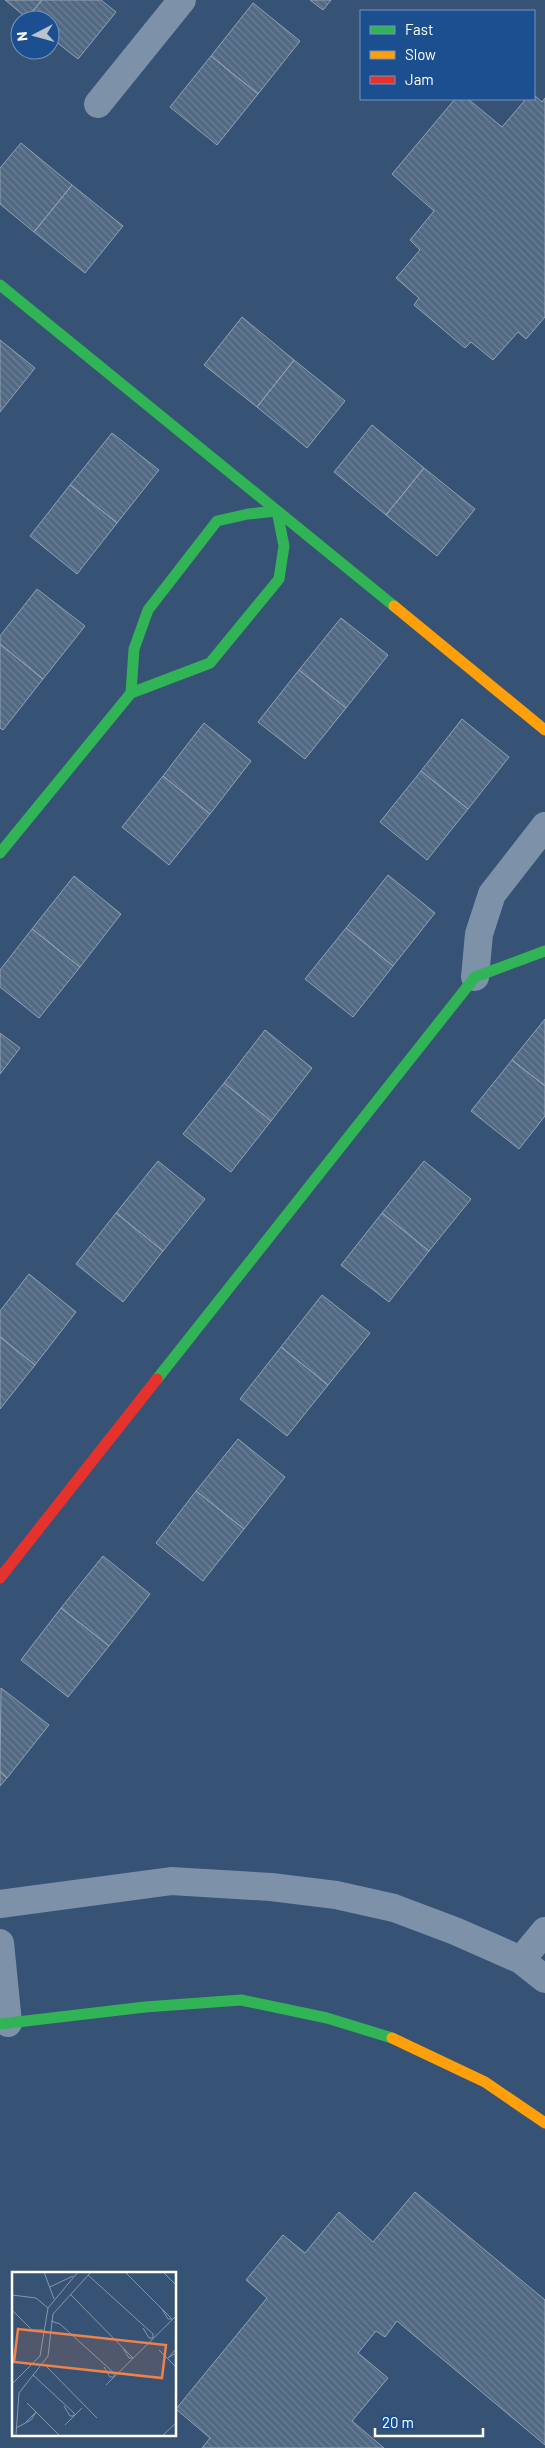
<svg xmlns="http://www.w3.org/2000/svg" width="545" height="2448" font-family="Barlow,sans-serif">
<defs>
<pattern id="building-back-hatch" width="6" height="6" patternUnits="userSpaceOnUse" patternTransform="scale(1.25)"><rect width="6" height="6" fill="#526984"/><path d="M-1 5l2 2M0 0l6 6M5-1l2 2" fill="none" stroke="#6c8096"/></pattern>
</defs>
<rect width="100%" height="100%" fill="#365274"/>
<path fill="url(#building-back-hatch)" stroke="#92a2b6" d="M 5,0 L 42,0 L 27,18 Z
M 42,0 L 101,0 L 116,12 L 78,59 L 50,37 L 50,20 L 30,20 L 27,18 Z
M 310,0 L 331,0 L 323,10 Z
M 253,3 L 300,41 L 258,94 L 211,56 Z
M 211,56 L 258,94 L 217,145 L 170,107 Z
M 534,95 L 542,102 L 545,98 L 545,317 L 526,339 L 518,332 L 493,360 L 471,342 L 465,348 L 414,305 L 419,298 L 396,278 L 420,250 L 410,240 L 434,211 L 392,174 L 455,99 L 468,99 L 502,127 L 526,99 L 534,99 Z
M 21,143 L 72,185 L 34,232 L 0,204 L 0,168 Z
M 72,185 L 123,226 L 85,273 L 34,232 Z
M 242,317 L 294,360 L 257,407 L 204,365 Z
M 0,340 L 35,368 L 0,412 Z
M 294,360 L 345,401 L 307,448 L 257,407 Z
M 372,425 L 424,468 L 386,515 L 334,472 Z
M 112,433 L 159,470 L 117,523 L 70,485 Z
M 424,468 L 475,509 L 437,556 L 386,515 Z
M 70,485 L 117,523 L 77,574 L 30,536 Z
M 37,589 L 85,626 L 43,679 L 0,644 L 0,636 Z
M 341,618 L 388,655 L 346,708 L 299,670 Z
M 0,644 L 43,679 L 3,730 L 0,728 Z
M 299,670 L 346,708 L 305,759 L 258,722 Z
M 462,719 L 509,757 L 468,809 L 421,771 Z
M 204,723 L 251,761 L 210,814 L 163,776 Z
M 421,771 L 468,809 L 427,860 L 380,822 Z
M 163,776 L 210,814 L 169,865 L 122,827 Z
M 388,875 L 435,913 L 393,966 L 346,928 Z
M 74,876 L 121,914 L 80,967 L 32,929 Z
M 346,928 L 393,966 L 353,1017 L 305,979 Z
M 32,929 L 80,967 L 39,1018 L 0,987 L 0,970 Z
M 545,1019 L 545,1086 L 512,1060 Z
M 265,1030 L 312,1068 L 271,1121 L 224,1083 Z
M 0,1033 L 20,1048 L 0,1074 Z
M 512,1060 L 545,1086 L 545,1116 L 519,1149 L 471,1111 Z
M 224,1083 L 271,1121 L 231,1172 L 183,1134 Z
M 158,1161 L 205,1199 L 163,1251 L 116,1213 Z
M 424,1161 L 471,1199 L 429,1251 L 382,1213 Z
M 116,1213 L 163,1251 L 123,1302 L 76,1264 Z
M 382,1213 L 429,1251 L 389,1302 L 341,1265 Z
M 29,1274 L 76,1312 L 35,1365 L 0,1337 L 0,1311 Z
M 322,1295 L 370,1333 L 328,1385 L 281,1347 Z
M 0,1337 L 35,1365 L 0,1409 Z
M 281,1347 L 328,1385 L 287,1436 L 240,1399 Z
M 238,1439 L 285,1477 L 244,1529 L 196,1491 Z
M 196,1491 L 244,1529 L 203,1581 L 156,1543 Z
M 103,1556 L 150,1594 L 109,1646 L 61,1608 Z
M 61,1608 L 109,1646 L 68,1697 L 21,1660 Z
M 1,1688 L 49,1725 L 7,1778 L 0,1772 Z
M 0,1772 L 7,1778 L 0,1786 Z
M 415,2192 L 545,2300 L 545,2445 L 397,2321 L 385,2337 L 376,2331 L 358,2353 L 388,2378 L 352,2421 L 384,2448 L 202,2448 L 210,2438 L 176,2409 L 267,2298 L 246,2280 L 283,2235 L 305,2253 L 339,2212 L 373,2242 Z"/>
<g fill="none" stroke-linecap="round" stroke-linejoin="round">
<path stroke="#7d92a8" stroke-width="28" d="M 98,104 L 182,0
M 475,977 L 479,934 L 492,894 L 545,826
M 0,1904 L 171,1881 L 271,1887 L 336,1895 L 394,1908 L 455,1931 L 521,1960 L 545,1979
M 0,1943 L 8,2023
M 521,1960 L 545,1931"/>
<path stroke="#30b455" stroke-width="11" d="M 0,285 L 394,606
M 0,853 L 131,693 L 210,663 L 279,579 L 284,546 L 277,511 L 248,514 L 217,521 L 148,610 L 134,649 L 131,693
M 157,1379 L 475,977 L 545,951
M 0,2024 L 145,2007 L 241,2000 L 327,2018 L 392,2038"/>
<path stroke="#ff9f0a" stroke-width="11" d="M 394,606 L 545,730
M 392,2038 L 485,2082 L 545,2123"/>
<path stroke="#e5322d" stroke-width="11" d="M 0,1578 L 157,1379"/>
</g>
<g transform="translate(12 2272)">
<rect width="164" height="164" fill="#365274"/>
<path fill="none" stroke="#8697ac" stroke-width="1" d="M 32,0 L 42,27M 113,0 L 160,47 L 156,47 L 150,37M 151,0 L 164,13M 76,3 L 141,62 L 141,66 L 137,66 L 131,56M 38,15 L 61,4M 58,22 L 121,86 L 117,86 L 111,76M 0,23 L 24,26 L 36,36M 0,38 L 20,58 L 31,58M 39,49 L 48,52 L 102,101 L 102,105 L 98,105 L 92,95M 164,77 L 156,86 L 164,81M 147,78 L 164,95M 32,92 L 85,146M 21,103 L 62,141 L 62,144 L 58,144 L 52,134M 0,112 L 28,84 L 36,36 L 66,0M 94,113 L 164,44M 15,131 L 47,163M 53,153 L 70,136M 4,156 L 19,148 L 24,140 L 14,150M 4,163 L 7,121 L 36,84 L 41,42 L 79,0M 151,163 L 164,151"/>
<path fill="#ee8249" fill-opacity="0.15" stroke="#ee8249" stroke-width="2.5" d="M 6,57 L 154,73 L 150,106 L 2,90 Z"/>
<rect width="164" height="164" fill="none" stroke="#fff" stroke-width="2.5"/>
</g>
<rect x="360" y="10" width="175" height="90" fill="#1b4f8f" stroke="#7695bc"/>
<rect x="370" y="26" width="25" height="8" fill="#30b455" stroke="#7695bc"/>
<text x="405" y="35" font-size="15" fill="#ffffff">Fast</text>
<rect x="370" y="51" width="25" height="8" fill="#ff9f0a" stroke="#7695bc"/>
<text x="405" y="60" font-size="15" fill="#ffffff">Slow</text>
<rect x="370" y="76" width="25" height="8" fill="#e5322d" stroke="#7695bc"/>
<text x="405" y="85" font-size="15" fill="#ffffff">Jam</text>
<g transform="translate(35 35) rotate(264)"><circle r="24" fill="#1b4f8f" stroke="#7695bc"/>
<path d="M0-4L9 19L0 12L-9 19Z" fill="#b9c2ce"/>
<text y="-8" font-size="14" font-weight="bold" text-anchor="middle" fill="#ffffff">N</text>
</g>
<path d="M375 2428v8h108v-8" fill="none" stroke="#ffffff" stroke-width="2.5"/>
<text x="382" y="2428" font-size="15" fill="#ffffff" stroke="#1b4f8f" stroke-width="4" paint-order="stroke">20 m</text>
</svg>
